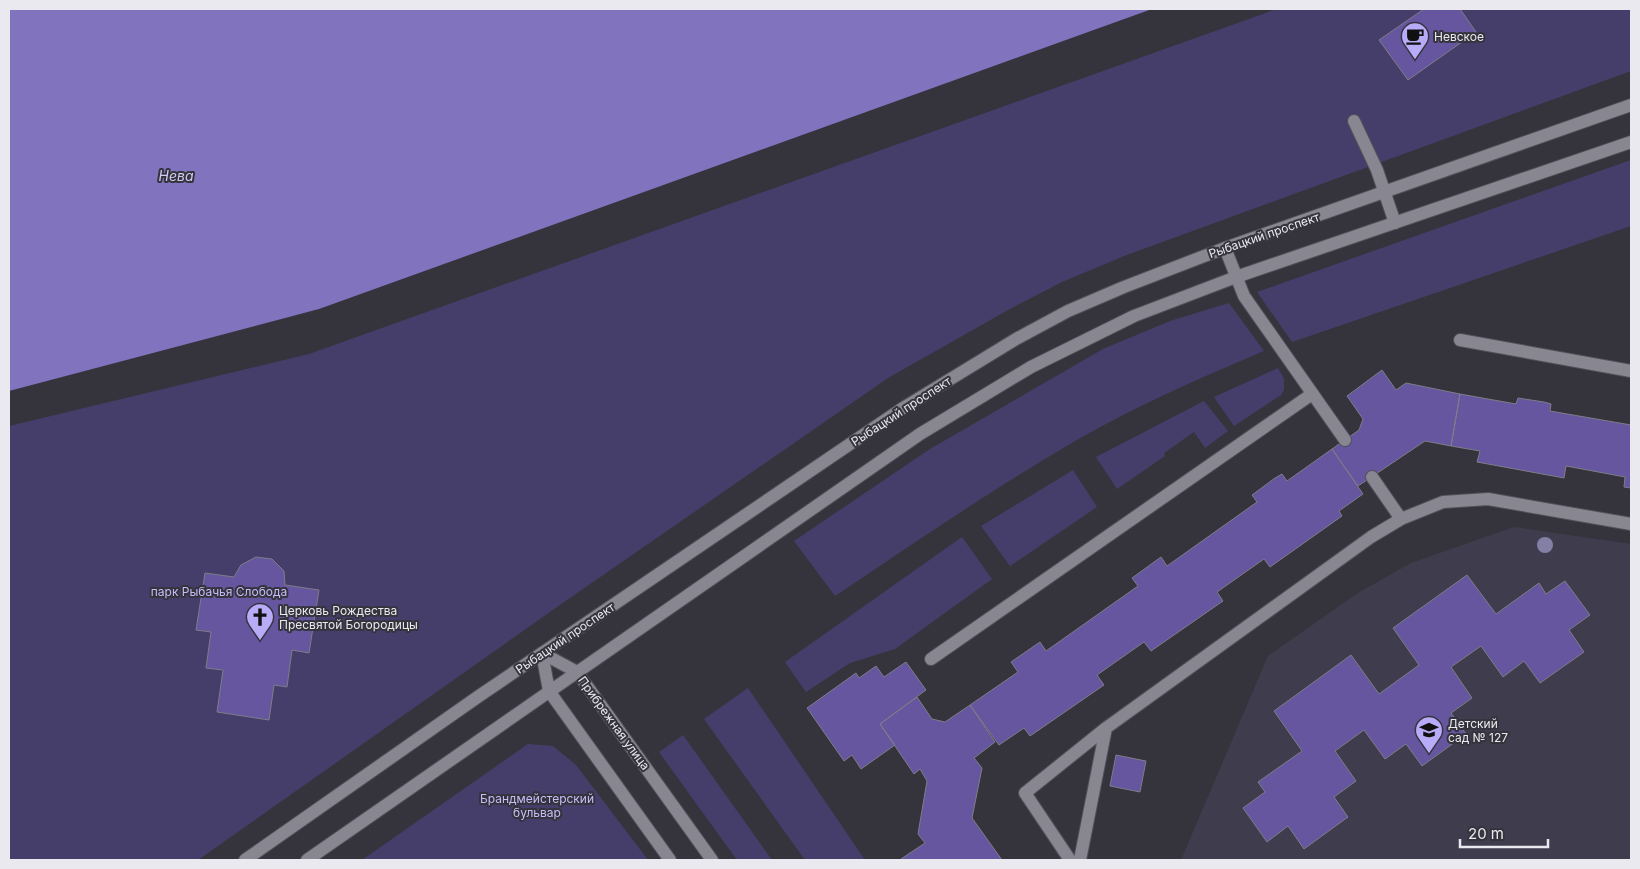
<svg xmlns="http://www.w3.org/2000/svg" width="1640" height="869" font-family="Inter,sans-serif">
<rect width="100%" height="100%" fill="#35343d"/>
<path fill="#3f3d4d" d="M 1514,527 L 1631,544 L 1631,860 L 1181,860 L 1268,656 L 1358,593 L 1411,563 Z"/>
<path fill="#463e6a" d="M 1277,9 L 1631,9 L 1631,71 L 1124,256 L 1062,282 L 1008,310 L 888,378 L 567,600 L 198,860 L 9,860 L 9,426 L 309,354 Z
M 1631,160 L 1631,226 L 1292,342 L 1257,292 Z
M 1229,303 L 1264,351 C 1200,378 1136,406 1075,441 C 993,489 914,543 835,596 L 794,541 L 930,449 L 1103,349 L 1170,321 Z
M 1278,368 L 1284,379 L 1284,390 L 1281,395 L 1234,426 L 1214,397 Z
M 1204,401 L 1228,431 L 1205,448 L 1194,432 L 1164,453 L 1165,456 L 1117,489 L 1096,457 Z
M 1073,470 L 1097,507 L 1010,566 L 981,526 Z
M 962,537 L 992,579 L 895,649 L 850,663 L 806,692 L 785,662 Z
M 748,688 L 865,860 L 805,860 L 704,719 Z
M 683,735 L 772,860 L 737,860 L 659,752 Z
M 528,744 L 553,746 L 576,765 L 648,860 L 362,860 Z"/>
<path fill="#8173be" d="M 9,9 L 1152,9 L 319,309 L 9,391 Z"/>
<path fill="#65569f" stroke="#7e7d88" d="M 1424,9 L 1460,9 L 1476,32 L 1408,80 L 1379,40 Z
M 1382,370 L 1396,390 L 1406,383 L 1460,394 L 1451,446 L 1425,441 L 1358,486 L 1332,449 L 1359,430 L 1363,419 L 1347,396 Z
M 1460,394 L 1516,404 L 1518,398 L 1544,402 L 1551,404 L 1550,411 L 1631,425 L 1631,488 L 1624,487 L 1625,477 L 1566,466 L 1564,478 L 1477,462 L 1480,451 L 1451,446 Z
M 1332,449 L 1363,494 L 1339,511 L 1342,516 L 1270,567 L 1264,559 L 1217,592 L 1223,601 L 1151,651 L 1144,642 L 1097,675 L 1104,685 L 1030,736 L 1024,728 L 999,745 L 970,705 L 1018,672 L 1011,662 L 1040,642 L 1046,651 L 1138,586 L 1132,578 L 1161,557 L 1167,566 L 1257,502 L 1252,495 L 1275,478 L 1282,474 L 1287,481 Z
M 256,557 L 272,559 L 284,571 L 285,585 L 319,590 L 309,653 L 292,650 L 287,687 L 274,685 L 269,720 L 217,712 L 223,670 L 206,668 L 211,632 L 196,630 L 205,573 L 234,577 L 241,565 Z
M 1467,575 L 1496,614 L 1539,583 L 1546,594 L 1565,581 L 1590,615 L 1569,630 L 1584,652 L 1540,683 L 1524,661 L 1503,677 L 1481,646 L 1451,667 L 1472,698 L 1451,713 L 1466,734 L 1422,766 L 1406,744 L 1385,759 L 1364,730 L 1335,751 L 1356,781 L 1334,797 L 1348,817 L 1304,849 L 1288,826 L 1267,842 L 1243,808 L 1265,792 L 1258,782 L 1302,751 L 1274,711 L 1351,655 L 1379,694 L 1419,665 L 1393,628 Z
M 906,662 L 926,690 L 880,724 L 895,745 L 861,769 L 852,755 L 844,761 L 807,708 L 856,673 L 859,678 L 876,666 L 884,677 Z
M 917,697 L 932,719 L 945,722 L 970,705 L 995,742 L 974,758 L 982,768 L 972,818 L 1002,860 L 902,860 L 901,859 L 925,843 L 918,834 L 927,781 L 920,769 L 914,774 L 880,724 Z
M 1116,755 L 1146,761 L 1140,792 L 1110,786 Z"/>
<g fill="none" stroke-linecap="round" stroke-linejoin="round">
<g stroke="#525159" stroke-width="14">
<path id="service" d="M 1354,121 L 1377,170 L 1395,223
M 1225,248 L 1244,296 L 1345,440
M 1460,340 L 1631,371
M 1372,477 L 1401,519
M 931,659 L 1312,394
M 1070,860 L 1025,793 L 1106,728
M 1080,860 L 1106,728 L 1371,537 L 1401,519 L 1443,502 L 1488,499 L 1631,524"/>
</g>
<g stroke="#525159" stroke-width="14">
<path id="minor" d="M 542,653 L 577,672 L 712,860
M 542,653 L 549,691 L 670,860
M 245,860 L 479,696 L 903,408 L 1016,339 L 1068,311 L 1124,287 L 1225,248 L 1631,105
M 307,860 L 920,434 L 1031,367 L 1134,316 L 1236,277 L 1631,142"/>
</g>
<use href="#service" stroke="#878691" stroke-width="12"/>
<use href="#minor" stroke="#878691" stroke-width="12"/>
</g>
<circle fill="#847fa5" cx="1545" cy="545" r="8"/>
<defs>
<g id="cafe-pin" transform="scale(1.4375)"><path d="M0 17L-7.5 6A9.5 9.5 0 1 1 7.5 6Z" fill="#b8abf7" stroke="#35343d"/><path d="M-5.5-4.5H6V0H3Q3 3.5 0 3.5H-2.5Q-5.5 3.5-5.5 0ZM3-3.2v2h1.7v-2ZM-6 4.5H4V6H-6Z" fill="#111"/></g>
<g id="church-pin" transform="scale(1.4375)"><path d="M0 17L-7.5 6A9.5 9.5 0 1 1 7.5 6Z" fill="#b8abf7" stroke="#35343d"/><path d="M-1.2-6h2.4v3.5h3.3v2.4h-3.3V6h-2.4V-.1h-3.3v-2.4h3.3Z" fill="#111"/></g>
<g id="school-pin" transform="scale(1.4375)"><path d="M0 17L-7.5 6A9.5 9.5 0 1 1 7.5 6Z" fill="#b8abf7" stroke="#35343d"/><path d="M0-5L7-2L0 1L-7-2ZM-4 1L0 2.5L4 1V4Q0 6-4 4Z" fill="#111"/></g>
</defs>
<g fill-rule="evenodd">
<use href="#cafe-pin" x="1415" y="36"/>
<use href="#church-pin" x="260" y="617"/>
<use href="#school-pin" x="1429" y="730"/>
</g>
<g text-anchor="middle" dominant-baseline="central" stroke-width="4" stroke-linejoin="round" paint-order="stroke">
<g font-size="12" fill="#e9e9ef" stroke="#35343d" text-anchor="start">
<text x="1434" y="36">Невское</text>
<text x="279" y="610">Церковь Рождества<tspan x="279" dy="14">Пресвятой Богородицы</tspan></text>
<text x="1448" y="723">Детский<tspan x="1448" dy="14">сад № 127</tspan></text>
</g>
<g font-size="12" fill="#e9e9ef" stroke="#35343d">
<text transform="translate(1264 235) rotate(-19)">Рыбацкий проспект</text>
<text transform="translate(901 411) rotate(-33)">Рыбацкий проспект</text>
<text transform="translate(565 638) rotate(-34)">Рыбацкий проспект</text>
<text transform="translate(614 723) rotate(54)">Прибрежная улица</text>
</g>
<g font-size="12" fill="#c5bcfa" stroke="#35343d">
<text x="219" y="591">парк Рыбачья Слобода</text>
<text x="537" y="798">Брандмейстерский<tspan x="537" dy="14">бульвар</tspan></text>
</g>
<g font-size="14" font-style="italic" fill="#d0caf3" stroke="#35343d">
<text x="176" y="175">Нева</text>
</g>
</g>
<rect width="1640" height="869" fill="none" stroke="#e9e9ef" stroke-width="20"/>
<path d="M1460 839v8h88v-8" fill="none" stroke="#e9e9ef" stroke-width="2.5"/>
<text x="1468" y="839" font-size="15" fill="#e9e9ef" stroke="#35343d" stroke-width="4" paint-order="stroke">20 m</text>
</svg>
